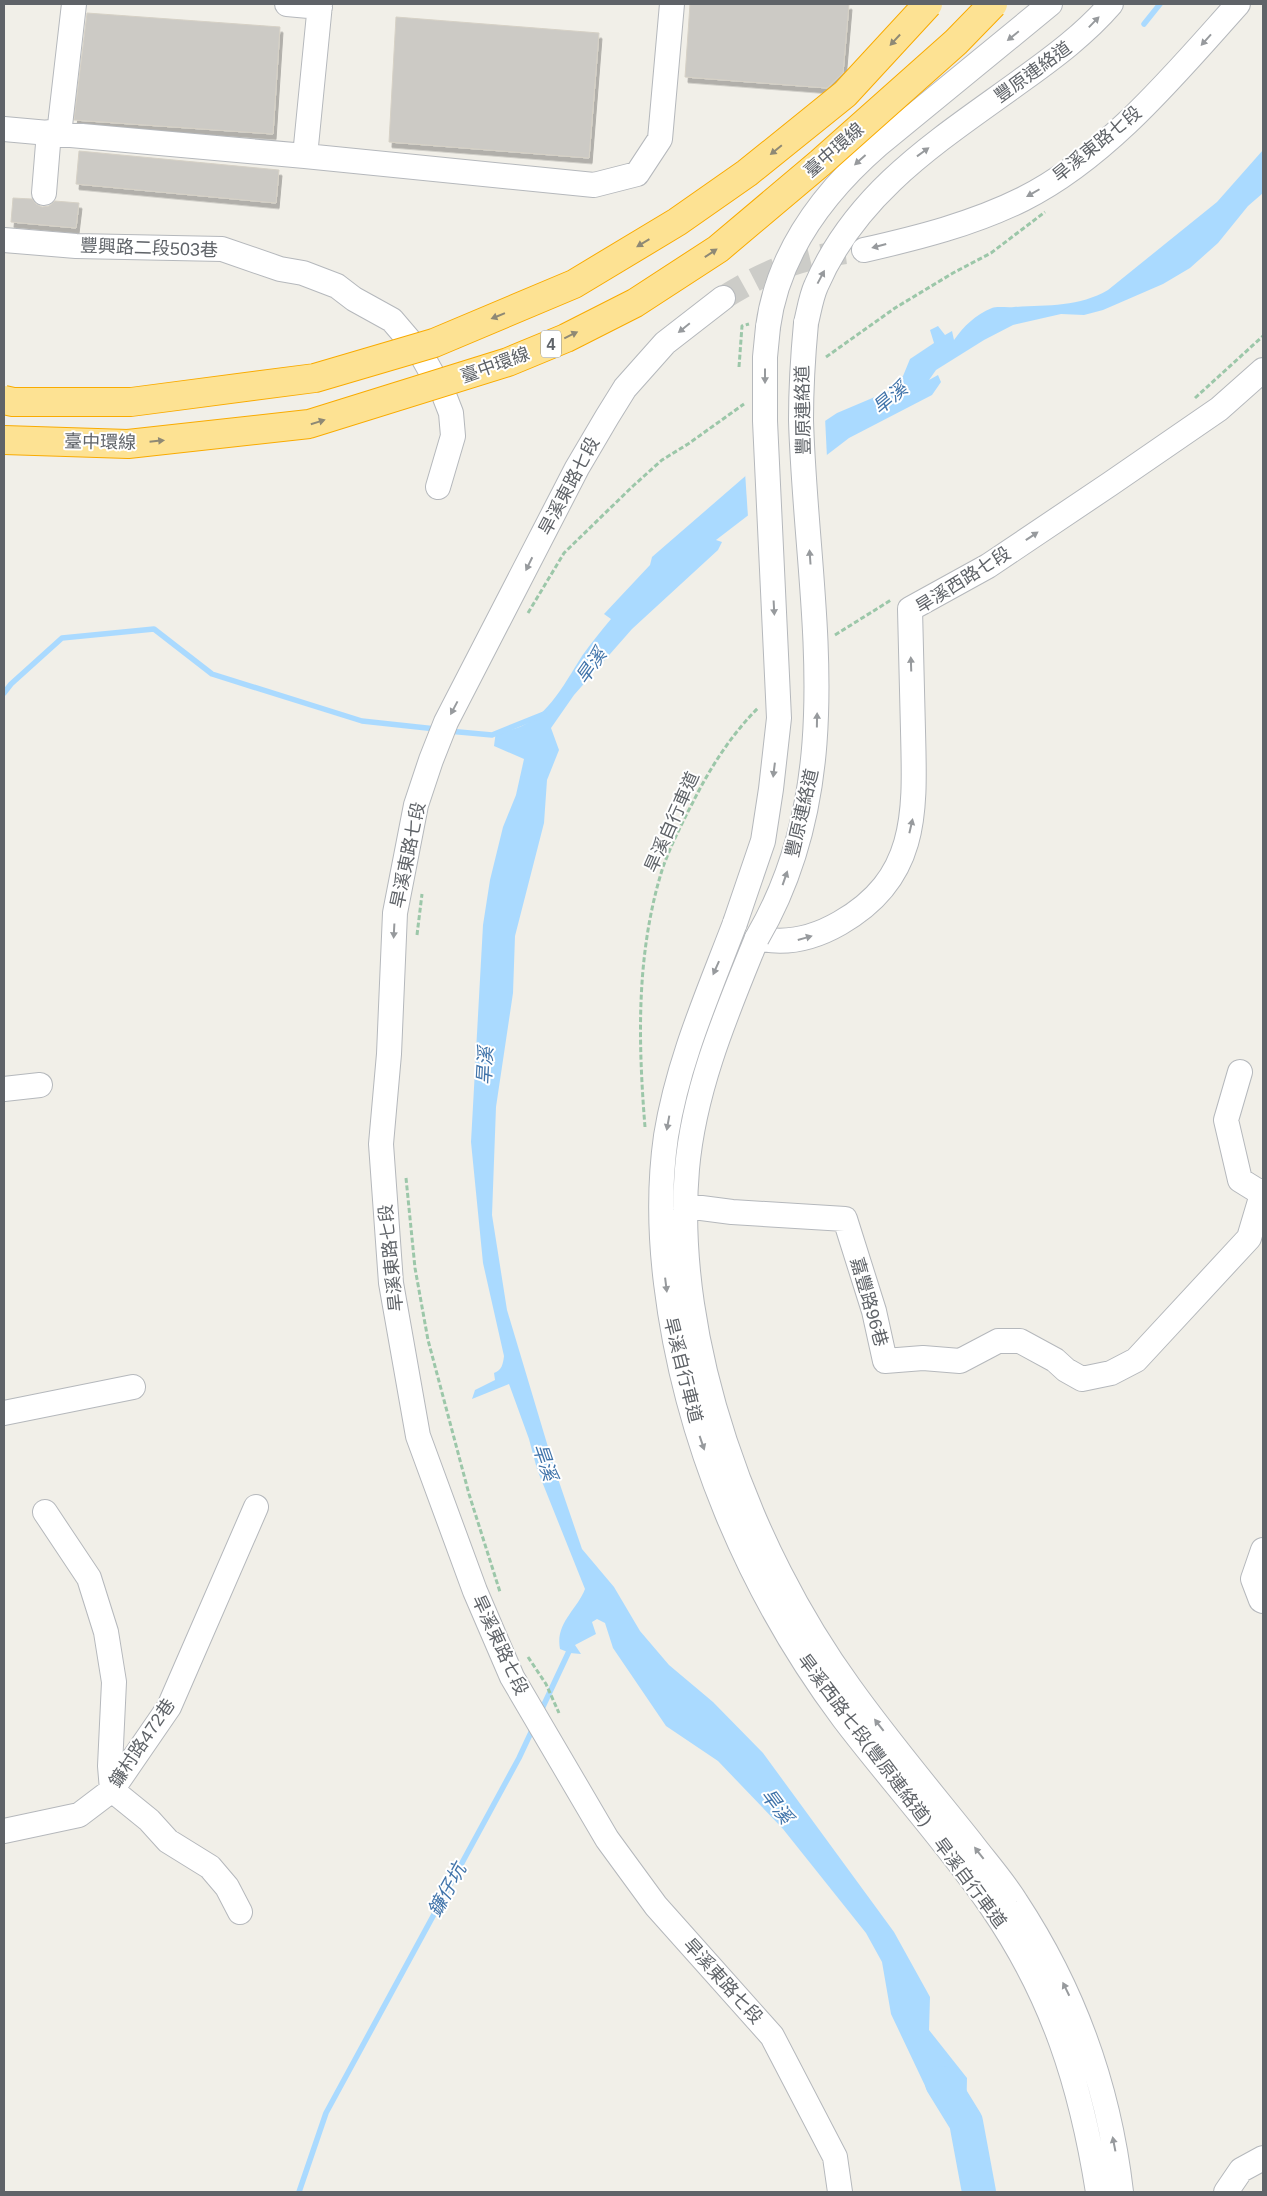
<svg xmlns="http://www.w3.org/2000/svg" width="1267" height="2196" font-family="Arial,'Noto Sans TC',sans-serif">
<defs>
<filter id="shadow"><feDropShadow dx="3" dy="5.5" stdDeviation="0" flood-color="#0004"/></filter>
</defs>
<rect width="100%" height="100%" fill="#f1efe8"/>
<path fill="#aadaff" d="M 1263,150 L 1263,193 L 1248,206 L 1218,243 L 1190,268 L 1163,284 L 1103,310 L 1084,315 L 1061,314 L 1013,325 L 984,340 L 936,370 L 929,380 L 938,375 L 941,382 L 932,395 L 849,438 L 716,540 L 722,542 L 718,550 L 632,629 L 574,695 L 551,728 L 559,750 L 547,780 L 544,823 L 515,936 L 513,993 L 496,1107 L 492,1215 L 507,1310 L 554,1467 L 582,1549 L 614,1587 L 640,1631 L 669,1665 L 713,1702 L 763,1753 L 894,1932 L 930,1997 L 929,2030 L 967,2078 L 966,2122 L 928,2092 L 891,2014 L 882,1962 L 866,1933 L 783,1829 L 718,1761 L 666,1726 L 613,1648 L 605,1623 L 597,1619 L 592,1622 L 596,1634 L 575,1645 L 581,1654 L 570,1653 L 560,1649 C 555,1623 577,1610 585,1589 L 537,1469 L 529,1439 L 509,1384 L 472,1399 L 475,1390 L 495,1380 L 494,1373 C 502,1370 503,1364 504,1356 L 483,1263 L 471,1142 L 483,925 L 490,880 L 503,827 L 516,795 L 524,759 L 494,746 L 496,731 C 541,732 561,689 582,656 C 591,643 601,631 611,619 L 604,614 L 650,565 L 652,557 L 757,466 L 837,413 L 889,391 L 903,376 L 910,359 L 934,343 L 930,330 L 938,326 L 945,335 L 952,331 L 954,340 C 964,326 975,315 992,308 C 997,306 1008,308 1014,307 C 1047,305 1079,307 1108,290 L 1217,202 Z"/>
<path fill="#f1efe8" d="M 825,417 L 827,458 L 748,517 L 745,472 Z"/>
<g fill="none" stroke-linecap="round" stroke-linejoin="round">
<path stroke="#aadaff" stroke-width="5.5" d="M 1144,24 L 1160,4
M 4,693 L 11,684 L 62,638 L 154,629 L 212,674 L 362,721 L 436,729
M 448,731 L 492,735 L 544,714
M 540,1713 L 571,1647
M 299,2192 L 326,2113 L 519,1758 L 534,1726"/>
<path stroke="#aadaff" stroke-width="34" d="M 942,2083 L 966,2122 L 979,2192"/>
</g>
<path fill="#cccac5" stroke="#d6d1c6" filter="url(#shadow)" d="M 690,4 L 849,4 L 843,73 L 827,88 L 685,77 Z
M 87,13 L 280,27 L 273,134 L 74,120 Z
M 396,17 L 599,33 L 589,158 L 389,142 Z
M 79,151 L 279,170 L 276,203 L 76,184 Z
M 13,198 L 32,199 L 36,204 L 42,207 L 49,206 L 55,201 L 79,203 L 76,228 L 11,222 Z"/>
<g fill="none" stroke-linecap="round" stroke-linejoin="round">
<path stroke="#ccccc8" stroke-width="24" stroke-dasharray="24 12" stroke-linecap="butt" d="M 723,298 C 771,268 806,255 864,250"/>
<g stroke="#b5b8bc" stroke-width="26">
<path id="minor" d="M 287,4 L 320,7
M 320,4 L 305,156 L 594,185 L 637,174 L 660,139 L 672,4
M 4,129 L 305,156
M 59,134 L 74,4
M 44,193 L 49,132
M 4,240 L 76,246 L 222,249 L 280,269 L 303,273 L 337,286 L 354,299 L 392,320 L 421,354 L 444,395 L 451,413 L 453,436 L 438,487
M 864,250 C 917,238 973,224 1023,199 C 1107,157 1176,73 1238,4
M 723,298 L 665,343 L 625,388 L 607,417 L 577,468 L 446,722 L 431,760 L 416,805 L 395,913 L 389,1054 L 381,1144 L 391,1283 L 418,1436 L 475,1591 L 512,1677 L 607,1839 L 656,1906 L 772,2036 L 835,2157 L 840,2192
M 806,323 C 809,311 811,297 816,286 C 857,190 941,139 1022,80 C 1054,57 1085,34 1111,4
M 768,327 C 778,252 823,193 878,145 L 1050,4
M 735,923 C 708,994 678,1061 666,1136 C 659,1185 660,1234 666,1283 C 685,1440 749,1592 844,1719 C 892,1782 946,1841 991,1906 C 1053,1996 1081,2085 1098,2192
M 1240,1072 L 1226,1120 L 1240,1180 L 1261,1193
M 4,1089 L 40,1085
M 686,1206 L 732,1212 L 845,1219 L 874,1311 L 885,1361 L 923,1358 L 960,1361 L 998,1341 L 1020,1341 L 1055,1360 L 1066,1370 L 1082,1379 L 1111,1373 L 1136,1360 L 1249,1238 L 1263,1191
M 4,1413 L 133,1387
M 45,1512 L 89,1578 L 106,1632 L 114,1682 L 110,1766 L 112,1790 L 149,1820 L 168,1841 L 210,1867 L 227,1887 L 240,1912
M 1263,1550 L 1253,1579 L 1261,1600 L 1263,1601
M 4,1831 L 79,1815 L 112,1790 L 169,1707 L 256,1507
M 1121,2192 C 1109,2088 1074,1990 1016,1902 C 1003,1881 985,1861 970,1841 C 930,1791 888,1741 850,1688 C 749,1550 672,1342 687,1169 C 694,1088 727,1012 757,938 C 786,945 814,938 840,923 C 919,878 915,811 913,731 C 912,690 911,650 910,609 L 988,566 L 1110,484 L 1219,409 L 1263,370
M 1226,2192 L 1241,2170 L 1263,2158"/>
</g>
<path stroke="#9cc7a9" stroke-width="3" stroke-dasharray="5 2.5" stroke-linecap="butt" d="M 826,357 L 895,308 L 953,273 L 991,253 L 1045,212
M 739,367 L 742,326 L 749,324
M 1195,398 L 1263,336
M 528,613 L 564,553 L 633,486 L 662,460 L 688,444 L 744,404
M 835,635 L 891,600
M 417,935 L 422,894
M 645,1127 C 638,1040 636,952 663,867 C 671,845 682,823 693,802 C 710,768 731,735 758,708
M 406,1178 L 415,1268 L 428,1340 L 469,1494 L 500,1592
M 528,1657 L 546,1684 L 559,1713"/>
<use href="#minor" stroke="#fff" stroke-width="24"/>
<g stroke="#b5b8bc" stroke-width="26" stroke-linecap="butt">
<path id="minor-bridge" d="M 735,923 L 763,841 L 771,789 L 779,718 L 765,421 L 765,357 L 768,327
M 757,938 C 852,776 806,596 801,420 C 801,388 803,355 806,323"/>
</g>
<g stroke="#f9ab00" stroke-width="30" stroke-linecap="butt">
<path id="highway-bridge" d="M 4,400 L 13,402 L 131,402 L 315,378 L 434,343 L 574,284 L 677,222 L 747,173 L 845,94 L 928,4
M 4,440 L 128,444 L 309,424 L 508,362 L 566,338 L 635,303 L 718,249 L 820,163 L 956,42 L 993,4"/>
</g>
<use href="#minor-bridge" stroke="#fff" stroke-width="24"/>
<use href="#highway-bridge" stroke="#fde293" stroke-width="28"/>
</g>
<defs><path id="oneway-solid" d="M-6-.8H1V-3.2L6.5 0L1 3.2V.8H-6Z" transform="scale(1.25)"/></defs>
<g fill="#979a9d">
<use href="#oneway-solid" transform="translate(1094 22) rotate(-46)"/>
<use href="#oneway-solid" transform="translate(1013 36) rotate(141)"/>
<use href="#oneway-solid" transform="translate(1206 40) rotate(132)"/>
<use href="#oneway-solid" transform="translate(923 152) rotate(-36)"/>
<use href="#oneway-solid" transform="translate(860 160) rotate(138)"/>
<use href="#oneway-solid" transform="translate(1033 193) rotate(150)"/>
<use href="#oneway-solid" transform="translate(879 246) rotate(165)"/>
<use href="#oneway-solid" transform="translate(821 277) rotate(-62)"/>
<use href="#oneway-solid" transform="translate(684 328) rotate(141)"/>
<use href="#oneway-solid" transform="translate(765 376) rotate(90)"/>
<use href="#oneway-solid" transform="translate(1032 536) rotate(-34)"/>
<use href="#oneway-solid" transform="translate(810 557) rotate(-94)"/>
<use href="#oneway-solid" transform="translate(529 564) rotate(116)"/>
<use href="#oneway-solid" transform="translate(774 608) rotate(87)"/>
<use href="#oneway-solid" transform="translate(911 664) rotate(-92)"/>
<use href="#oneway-solid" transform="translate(454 708) rotate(118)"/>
<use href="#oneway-solid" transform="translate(817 720) rotate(-89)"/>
<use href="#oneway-solid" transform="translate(774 770) rotate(97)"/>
<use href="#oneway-solid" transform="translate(911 826) rotate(-77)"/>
<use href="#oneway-solid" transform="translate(785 878) rotate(-71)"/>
<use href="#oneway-solid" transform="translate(394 931) rotate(93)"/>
<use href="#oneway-solid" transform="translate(805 938) rotate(-16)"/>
<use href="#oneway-solid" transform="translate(716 968) rotate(114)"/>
<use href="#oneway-solid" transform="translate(668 1123) rotate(100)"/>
<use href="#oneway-solid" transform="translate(666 1285) rotate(83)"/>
<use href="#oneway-solid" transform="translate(702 1443) rotate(71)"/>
<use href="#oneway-solid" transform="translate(879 1725) rotate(-128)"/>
<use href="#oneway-solid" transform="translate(979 1853) rotate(-128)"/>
<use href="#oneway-solid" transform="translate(1066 1989) rotate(-116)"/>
<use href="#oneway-solid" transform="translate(1114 2144) rotate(-101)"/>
</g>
<g fill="#8e8975">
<use href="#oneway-solid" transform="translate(895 40) rotate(133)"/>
<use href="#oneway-solid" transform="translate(776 150) rotate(141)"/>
<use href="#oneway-solid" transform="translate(643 243) rotate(149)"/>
<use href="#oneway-solid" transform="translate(711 253) rotate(-34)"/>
<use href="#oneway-solid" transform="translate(498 316) rotate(158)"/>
<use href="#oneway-solid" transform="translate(571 335) rotate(-26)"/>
<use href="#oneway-solid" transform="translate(318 422) rotate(-17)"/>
<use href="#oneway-solid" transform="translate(157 441) rotate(-6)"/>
</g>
<g text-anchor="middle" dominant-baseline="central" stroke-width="4" stroke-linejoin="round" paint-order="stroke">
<rect fill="#fff" stroke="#8f9295" stroke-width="1" x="541" y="330.5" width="20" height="27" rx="4"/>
<g font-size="16" font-weight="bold" fill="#5f6368">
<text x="551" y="344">4</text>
</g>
<g font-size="18" fill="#5f6368" stroke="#fff">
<text transform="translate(1033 72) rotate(-36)">豐原連絡道</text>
<text transform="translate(1097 144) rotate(-39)">旱溪東路七段</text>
<text transform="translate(834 150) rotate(-41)">臺中環線</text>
<text transform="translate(149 248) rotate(2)">豐興路二段503巷</text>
<text transform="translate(495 365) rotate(-20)">臺中環線</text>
<text transform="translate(803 410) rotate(-91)">豐原連絡道</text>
<text transform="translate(100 442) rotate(1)">臺中環線</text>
<text transform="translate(569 486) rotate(-62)">旱溪東路七段</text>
<text transform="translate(963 580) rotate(-32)">旱溪西路七段</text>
<text transform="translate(802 813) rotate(-77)">豐原連絡道</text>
<text transform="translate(672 822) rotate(-66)">旱溪自行車道</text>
<text transform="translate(408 855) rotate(-78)">旱溪東路七段</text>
<text transform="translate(391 1258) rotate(-96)">旱溪東路七段</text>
<text transform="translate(869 1302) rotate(74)">嘉豐路96巷</text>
<text transform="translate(683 1370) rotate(76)">旱溪自行車道</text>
<text transform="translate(500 1645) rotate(65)">旱溪東路七段</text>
<text transform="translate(865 1740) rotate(53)">旱溪西路七段(豐原連絡道)</text>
<text transform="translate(142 1743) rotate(-56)">鐮村路472巷</text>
<text transform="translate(970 1883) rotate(53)">旱溪自行車道</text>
<text transform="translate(723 1981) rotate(48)">旱溪東路七段</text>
</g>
<g font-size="19" font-style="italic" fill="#4174aa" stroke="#fff">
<text transform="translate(890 398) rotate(-40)">旱溪</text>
<text transform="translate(591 666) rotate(-55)">旱溪</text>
<text transform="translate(485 1066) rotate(-87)">旱溪</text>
<text transform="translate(545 1462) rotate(71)">旱溪</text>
<text transform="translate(777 1806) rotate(53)">旱溪</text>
<text transform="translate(447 1890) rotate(-61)">鐮仔坑</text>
</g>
</g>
<rect width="1267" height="2196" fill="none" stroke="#5f6368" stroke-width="10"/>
</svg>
